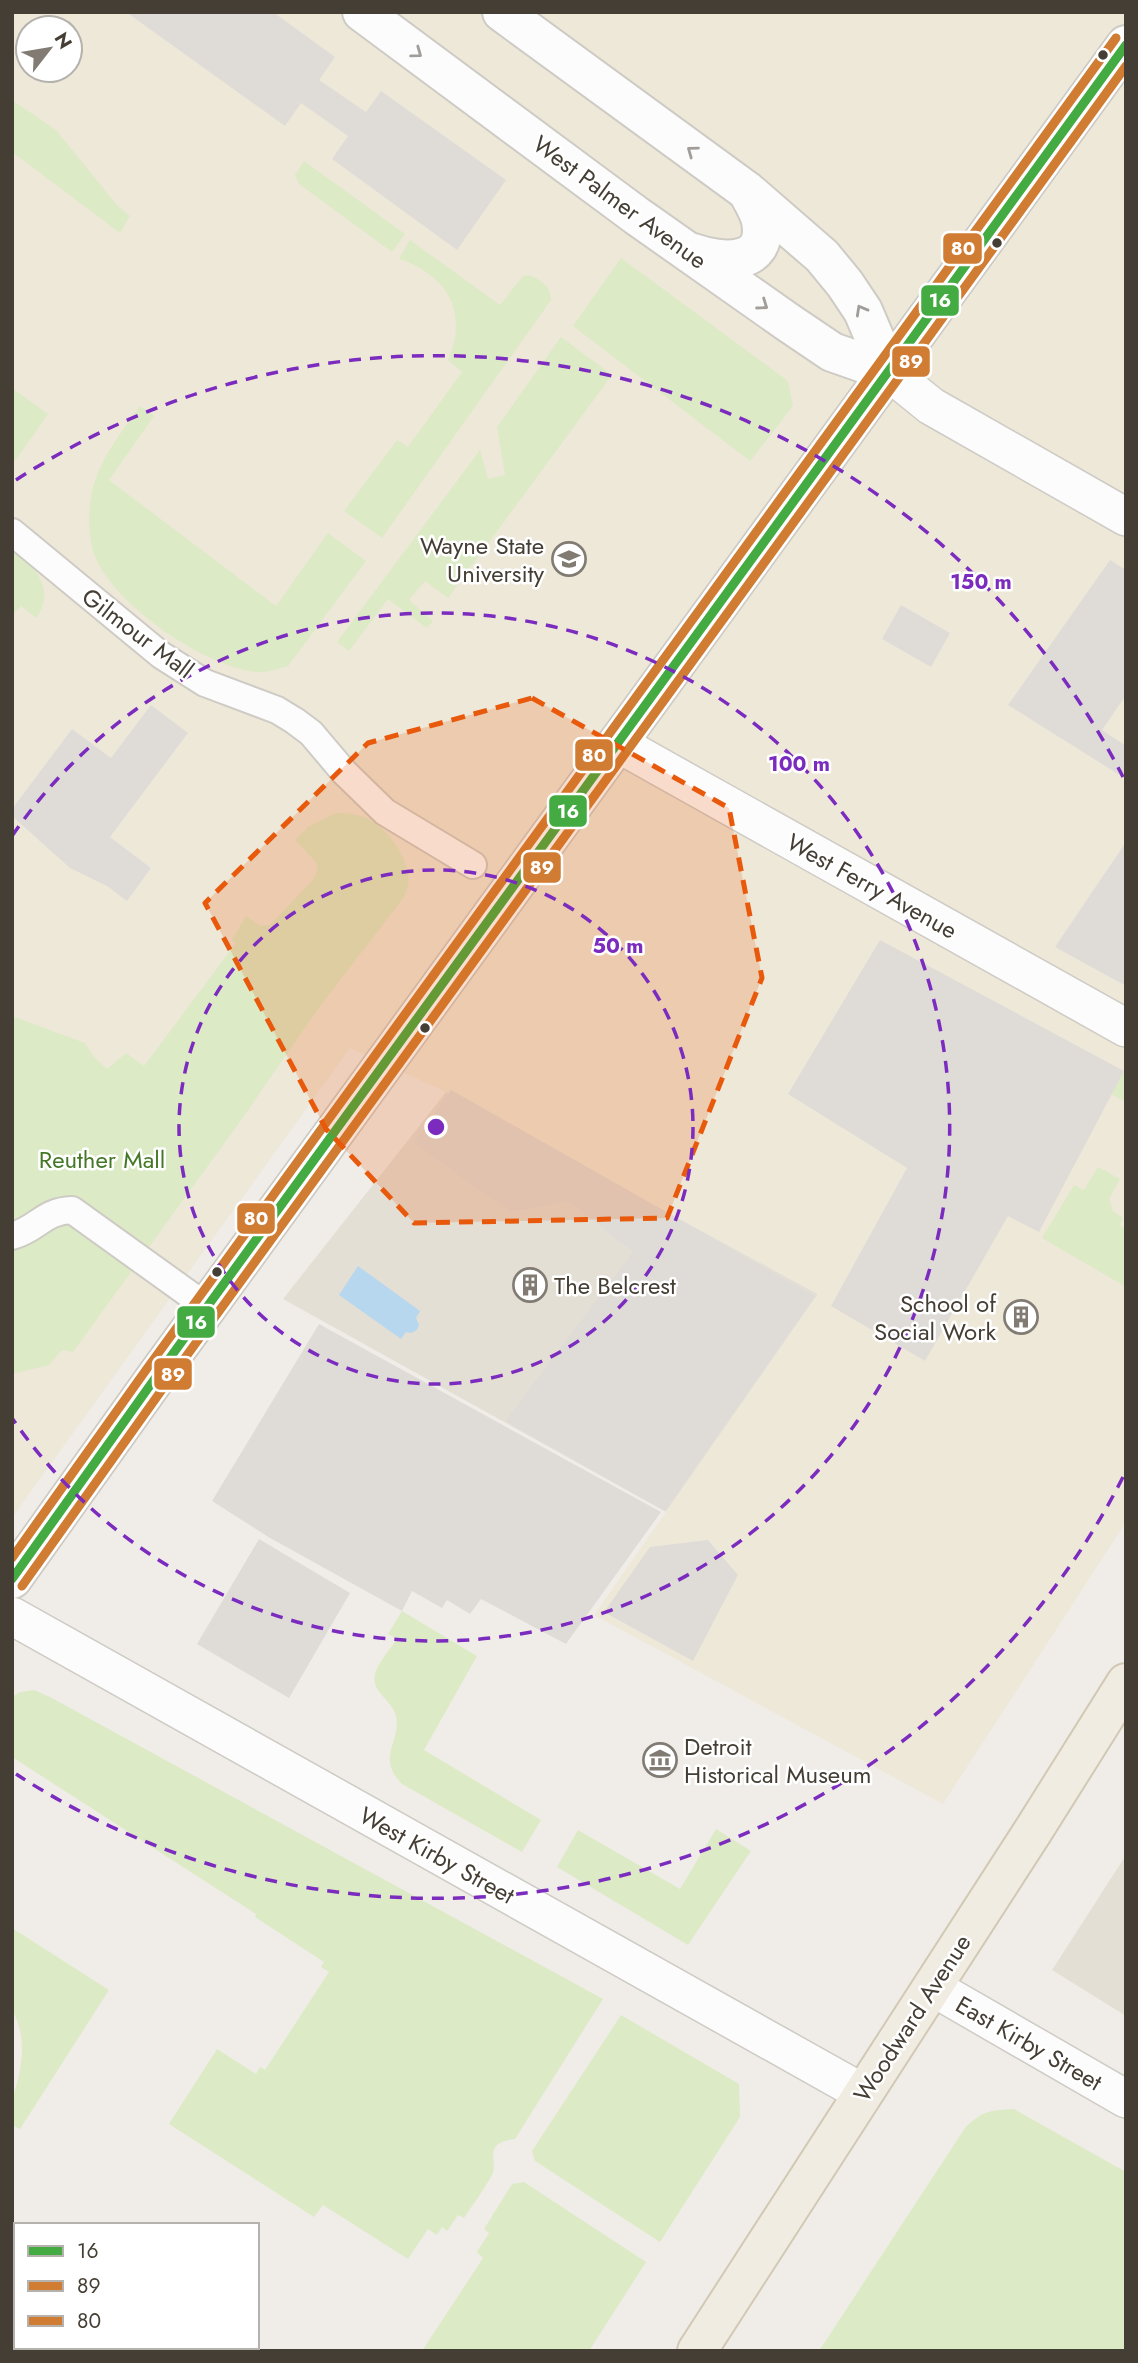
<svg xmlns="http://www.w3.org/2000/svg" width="1138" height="2363" font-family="Jost,sans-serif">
<rect width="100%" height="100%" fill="#f0ede8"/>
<path fill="#e4dfd5" d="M 446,1092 L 818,1294 L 666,1512 L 283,1299 Z
M 1126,1855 L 1126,2016 L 1052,1970 Z"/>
<path fill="#eee8d9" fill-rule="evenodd" d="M 12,12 L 1126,12 L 1126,1522 L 943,1804 L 594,1615 L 818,1294 L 446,1092 L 350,1048 L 12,1518 ZM 28,28 L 70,28 L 70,70 L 28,70 Z"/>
<path fill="#dceac6" d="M 12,100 L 56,130 L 116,204 L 130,216 L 120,233 L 12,152 Z
M 304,161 L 405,234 L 392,252 L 299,184 L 295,175 Z
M 410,240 L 500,305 L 523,276 L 528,275 C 540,279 551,286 551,300 L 382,538 L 344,511 L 397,440 L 408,447 L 462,372 L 448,360 C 469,312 447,275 399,259 Z
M 621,258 L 788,381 L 793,406 L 750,461 L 573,326 Z
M 561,337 L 612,375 L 448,598 L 425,581 L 409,600 L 433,621 L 427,628 L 388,599 L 349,651 L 337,642 L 480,450 L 488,479 L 505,475 L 497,427 Z
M 12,388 L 48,414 L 15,461 L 12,459 Z
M 140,406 L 154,416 L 109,480 L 276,606 L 328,533 L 366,561 L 288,666 C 278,669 267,673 257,672 C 205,668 98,596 91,542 C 82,482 107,452 140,406 Z
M 12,547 C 34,565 57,590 36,618 L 21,606 L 12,616 Z
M 336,813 C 346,813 358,814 368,819 C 389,830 412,861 408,886 C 407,892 402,900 398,905 L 320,1006 L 239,1123 L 73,1352 L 62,1350 L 49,1365 L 12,1374 L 12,1016 L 85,1043 L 94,1057 L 107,1069 L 126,1053 L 144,1066 L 236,943 L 232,940 L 246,916 L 260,926 L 270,925 L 313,880 L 318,870 L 316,862 L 295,840 L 308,827 Z
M 1124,1071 L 1126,1072 L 1126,1102 L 1111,1094 Z
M 1098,1167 L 1120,1179 L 1109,1199 L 1113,1211 L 1123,1218 L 1120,1225 L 1126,1229 L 1126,1287 L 1042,1238 L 1074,1185 L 1084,1190 Z
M 402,1611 L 477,1656 L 424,1750 L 541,1820 L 522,1852 L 402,1784 C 374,1755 404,1741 395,1713 C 389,1697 369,1691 376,1671 C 380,1660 391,1648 397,1639 L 388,1634 Z
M 34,1690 L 50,1697 L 603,1999 L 515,2139 C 481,2143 499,2161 492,2175 C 484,2190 473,2204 464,2218 L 458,2215 L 447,2231 L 442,2227 L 437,2235 L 428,2229 L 408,2259 L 323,2205 L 314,2217 L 169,2124 L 217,2049 L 256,2074 L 260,2067 L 265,2070 L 329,1972 L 321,1967 L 324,1962 L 255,1917 L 256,1914 L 12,1757 L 12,1697 L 20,1692 Z
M 716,1829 L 751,1851 L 688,1945 L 557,1867 L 578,1830 L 680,1889 Z
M 12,1928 L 109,1990 L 20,2129 L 12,2125 C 12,2116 11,2105 13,2097 C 22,2069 28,2037 12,2010 Z
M 621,2015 L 739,2084 L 740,2117 L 660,2242 L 535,2161 L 532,2151 Z
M 1014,2109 L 1126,2172 L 1126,2351 L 819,2351 L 965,2128 C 982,2111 990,2110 1014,2109 Z
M 524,2182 L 646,2262 L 589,2351 L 422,2351 L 483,2258 L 477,2252 L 489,2233 L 484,2229 L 512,2184 Z"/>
<path fill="#dfdcd8" d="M 126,12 L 273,12 L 335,57 L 319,80 L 366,112 L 381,91 L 506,180 L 457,250 L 332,159 L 348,136 L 301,103 L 285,126 Z
M 1110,560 L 1126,570 L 1126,695 L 1102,730 L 1126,746 L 1126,779 L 1008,705 Z
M 901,605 L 950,633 L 931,667 L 882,639 Z
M 151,705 L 188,733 L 110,837 L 151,868 L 127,901 L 107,886 L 70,868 L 12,816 L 12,809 L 72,729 L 111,758 Z
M 1126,842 L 1126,986 L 1055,947 Z
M 880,940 L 1124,1071 L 1039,1232 L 1008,1216 L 925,1361 L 831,1306 L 907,1168 L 788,1094 Z
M 451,1090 L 815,1296 L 665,1511 L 505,1421 L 633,1252 L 568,1201 L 510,1212 L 414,1143 Z
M 319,1324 L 661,1512 L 566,1644 L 481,1599 L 470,1614 L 447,1600 L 442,1608 L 412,1591 L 402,1611 L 270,1538 L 212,1501 Z
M 259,1539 L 350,1593 L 289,1698 L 197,1644 Z
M 708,1540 L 738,1575 L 693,1661 L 604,1612 L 650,1547 Z"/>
<path fill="#b7d7ef" d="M 358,1266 L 420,1311 L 416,1318 L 419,1325 C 417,1332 412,1334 406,1332 L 401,1339 L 339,1295 Z"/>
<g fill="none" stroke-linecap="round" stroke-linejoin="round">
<g stroke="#cecbc5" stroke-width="30">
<path id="pedestrian" d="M 12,532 L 161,655 L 205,683 L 277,710 L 295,721 L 311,733 L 344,772 L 385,812 L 473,865
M 12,1236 C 38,1229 43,1211 72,1210 L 207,1307"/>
</g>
<g stroke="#cecbc5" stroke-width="40">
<path id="minor" d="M 889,372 L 931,406 L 1126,517
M 617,743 L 1126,1028
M 12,1616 L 863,2093
M 932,1987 L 1126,2099"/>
</g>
<g stroke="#cecbc5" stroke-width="42">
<path id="tertiary" d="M 362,12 L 637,216 L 789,323 L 832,352 L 889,372
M 502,12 L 747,191 L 822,256 L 845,284 L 863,311 L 889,372
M 693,253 C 721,263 769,267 761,221 C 759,211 752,200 747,191
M 12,1579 L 156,1377 L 1126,45"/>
</g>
<g stroke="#d2c9b5" stroke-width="42">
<path id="primary" d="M 697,2351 L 1033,1831 L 1126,1683"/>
</g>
<use href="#pedestrian" stroke="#fdfcfc" stroke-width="26"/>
<use href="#minor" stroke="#fdfcfc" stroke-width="37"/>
<use href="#tertiary" stroke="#fdfcfc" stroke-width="38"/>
<use href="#primary" stroke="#f1ece2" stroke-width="38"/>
<g stroke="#fff" stroke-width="14">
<path id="bus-1" d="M 12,1579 L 156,1377 L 1126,45"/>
</g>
<g stroke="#fff" stroke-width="14">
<path id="bus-2" d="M 22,1586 L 166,1384 L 1126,66"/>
</g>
<g stroke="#fff" stroke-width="14">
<path id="bus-3" d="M 12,1558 L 146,1370 L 1116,38"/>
</g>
<use href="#bus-1" stroke="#44aa42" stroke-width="9"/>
<use href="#bus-2" stroke="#d07c32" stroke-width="9"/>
<use href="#bus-3" stroke="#d07c32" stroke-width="9"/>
</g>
<defs><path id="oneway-chevron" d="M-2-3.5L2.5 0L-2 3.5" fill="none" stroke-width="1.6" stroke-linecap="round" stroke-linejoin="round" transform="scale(1.75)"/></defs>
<g stroke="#a19d98">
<use href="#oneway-chevron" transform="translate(417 53) rotate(36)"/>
<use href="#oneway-chevron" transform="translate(692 151) rotate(-144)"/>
<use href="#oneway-chevron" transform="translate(763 305) rotate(35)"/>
<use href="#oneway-chevron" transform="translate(861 310) rotate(-119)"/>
</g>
<path fill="#e8590c" fill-opacity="0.2" stroke="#e8590c" stroke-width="5" stroke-dasharray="14 9" stroke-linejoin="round" d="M 532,698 L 729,808 L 762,978 L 667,1218 L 414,1223 L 326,1129 L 205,903 L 368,743 Z"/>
<g fill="none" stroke="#7b2cbf" stroke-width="3.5" stroke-dasharray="12 9">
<circle cx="436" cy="1127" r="257"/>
<path d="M12 836A514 514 0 1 1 12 1418"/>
<path d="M1123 1477A771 771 0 0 1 16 1774M16 480A771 771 0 0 1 1123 777"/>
</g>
<defs>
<g id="university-ring" transform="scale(1.75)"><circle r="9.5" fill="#fff" stroke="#817b73" stroke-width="1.5"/><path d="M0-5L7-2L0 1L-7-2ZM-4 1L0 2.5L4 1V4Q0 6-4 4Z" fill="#817b73"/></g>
<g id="building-ring" transform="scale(1.75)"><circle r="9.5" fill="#fff" stroke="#817b73" stroke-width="1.5"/><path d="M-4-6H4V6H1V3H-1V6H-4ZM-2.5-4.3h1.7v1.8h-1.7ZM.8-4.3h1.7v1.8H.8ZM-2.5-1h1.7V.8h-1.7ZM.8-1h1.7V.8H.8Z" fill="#817b73"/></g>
<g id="museum-ring" transform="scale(1.75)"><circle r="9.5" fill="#fff" stroke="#817b73" stroke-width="1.5"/><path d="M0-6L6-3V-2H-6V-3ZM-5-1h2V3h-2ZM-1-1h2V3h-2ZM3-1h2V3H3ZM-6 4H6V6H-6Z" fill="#817b73"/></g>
</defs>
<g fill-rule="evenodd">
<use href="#university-ring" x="569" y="559"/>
<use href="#building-ring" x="530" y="1285"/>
<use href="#building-ring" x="1021" y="1317"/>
<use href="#museum-ring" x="660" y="1760"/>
</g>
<g fill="#453e34" stroke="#fff" stroke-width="2.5">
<circle cx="1103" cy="55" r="6"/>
<circle cx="997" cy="243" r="6"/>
<circle cx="425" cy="1028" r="6"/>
<circle cx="217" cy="1272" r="6"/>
</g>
<g text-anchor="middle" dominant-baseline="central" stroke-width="5" stroke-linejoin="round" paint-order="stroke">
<g font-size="24" fill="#453e34" stroke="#fff">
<text transform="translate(620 202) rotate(36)">West Palmer Avenue</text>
<text transform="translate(138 633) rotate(37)">Gilmour Mall</text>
<text transform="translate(872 886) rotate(29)">West Ferry Avenue</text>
<text transform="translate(437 1855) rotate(29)">West Kirby Street</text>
<text transform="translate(912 2018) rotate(-57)">Woodward Avenue</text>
<text transform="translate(1029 2043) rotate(30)">East Kirby Street</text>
</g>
<g font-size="24" fill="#453e34" stroke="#fff" text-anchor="end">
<text x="544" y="545">Wayne State<tspan x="544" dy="28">University</tspan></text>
<text x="554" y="1285" text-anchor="start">The Belcrest</text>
<text x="996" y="1303">School of<tspan x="996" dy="28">Social Work</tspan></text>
<text x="684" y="1746" text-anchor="start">Detroit<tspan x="684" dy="28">Historical Museum</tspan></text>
</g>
<g font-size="24" fill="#447826" stroke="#fff">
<text x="102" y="1159">Reuther Mall</text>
</g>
</g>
<circle cx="436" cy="1127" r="10" fill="#7b2cbf" stroke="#fff" stroke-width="3.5"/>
<g font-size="21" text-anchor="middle" font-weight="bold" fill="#7b2cbf" stroke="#fff" stroke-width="5" stroke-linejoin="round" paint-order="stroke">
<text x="981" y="589">150 m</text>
<text x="799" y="771">100 m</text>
<text x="618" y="953">50 m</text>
</g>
<g stroke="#fff" stroke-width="2.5">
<rect x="942" y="232" width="41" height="33" rx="7" fill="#d07c32"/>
<rect x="920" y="284" width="40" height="33" rx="7" fill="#44aa42"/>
<rect x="891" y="345" width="40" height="33" rx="7" fill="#d07c32"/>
<rect x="574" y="738" width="40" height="34" rx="7" fill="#d07c32"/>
<rect x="548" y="794" width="40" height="34" rx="7" fill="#44aa42"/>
<rect x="522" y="851" width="40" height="33" rx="7" fill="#d07c32"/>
<rect x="236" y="1202" width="40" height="33" rx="7" fill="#d07c32"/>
<rect x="176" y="1305" width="40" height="34" rx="7" fill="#44aa42"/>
<rect x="153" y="1357" width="40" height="34" rx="7" fill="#d07c32"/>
</g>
<g font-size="19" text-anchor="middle" font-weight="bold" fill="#fff">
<text x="963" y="255">80</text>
<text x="940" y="307">16</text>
<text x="911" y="368">89</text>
<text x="594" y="762">80</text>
<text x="568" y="818">16</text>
<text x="542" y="874">89</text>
<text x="256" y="1225">80</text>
<text x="196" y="1329">16</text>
<text x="173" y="1381">89</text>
</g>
<rect width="1138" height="2363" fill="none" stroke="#453e34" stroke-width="28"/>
<rect x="14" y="2223" width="245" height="126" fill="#ffffff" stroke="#b5b2ae" stroke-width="2"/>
<rect x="28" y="2246" width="35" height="10" fill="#44aa42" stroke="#b5b2ae" stroke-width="2"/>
<text x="77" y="2258" font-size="21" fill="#453e34">16</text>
<rect x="28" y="2281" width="35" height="10" fill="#d07c32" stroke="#b5b2ae" stroke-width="2"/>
<text x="77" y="2293" font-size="21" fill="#453e34">89</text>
<rect x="28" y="2316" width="35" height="10" fill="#d07c32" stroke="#b5b2ae" stroke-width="2"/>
<text x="77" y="2328" font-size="21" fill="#453e34">80</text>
<g transform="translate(49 49) rotate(59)"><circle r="33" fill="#ffffff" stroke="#b5b2ae" stroke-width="2"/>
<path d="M0-5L12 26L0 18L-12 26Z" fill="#817b73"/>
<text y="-10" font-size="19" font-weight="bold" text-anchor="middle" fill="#453e34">N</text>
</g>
</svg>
